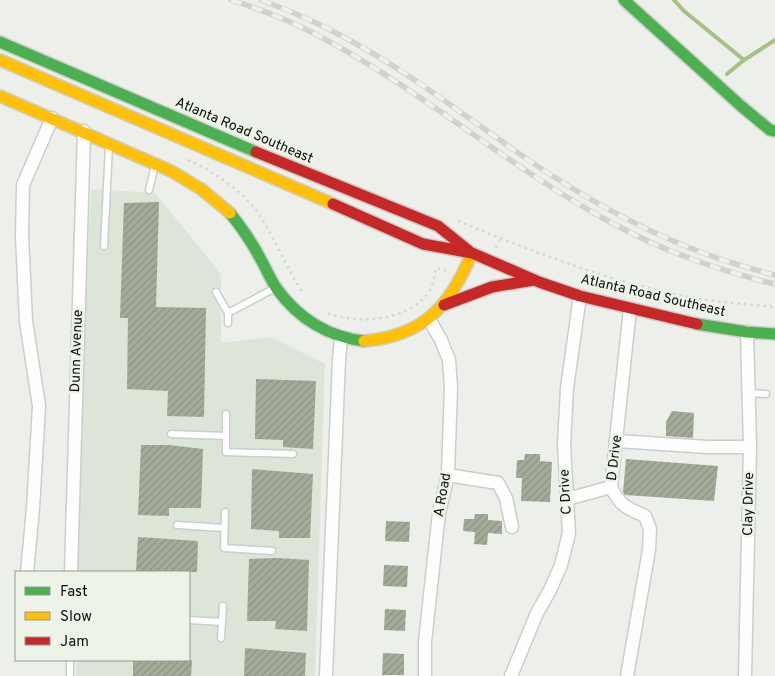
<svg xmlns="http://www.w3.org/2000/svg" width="775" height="676" font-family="Overpass,sans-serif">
<defs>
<pattern id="building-hatch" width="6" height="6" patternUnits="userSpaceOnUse" patternTransform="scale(1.25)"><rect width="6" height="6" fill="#a3ab99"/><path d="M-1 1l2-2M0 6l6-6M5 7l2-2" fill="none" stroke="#8b9283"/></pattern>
</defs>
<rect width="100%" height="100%" fill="#edf0ea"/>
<path fill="#dde4d8" d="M 91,189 L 155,193 L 221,274 L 221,343 L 271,337 L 325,364 L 315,676 L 76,676 L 76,660 L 189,660 L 189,572 L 78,572 L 81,391 Z"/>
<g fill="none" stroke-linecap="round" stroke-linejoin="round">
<path stroke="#a6c086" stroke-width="4" d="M 674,0 L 684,11 L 744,60
M 727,74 L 744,60 L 775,40"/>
</g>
<path fill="url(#building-hatch)" d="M 159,202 L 156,307 L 206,308 L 204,417 L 167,416 L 168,391 L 127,389 L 128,318 L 120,318 L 124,203 Z
M 256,379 L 316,381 L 313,449 L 283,447 L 283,440 L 255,439 Z
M 672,411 L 694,413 L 693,438 L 666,436 L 666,422 Z
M 141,445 L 169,445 L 203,449 L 201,508 L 169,508 L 169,516 L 138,515 Z
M 525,454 L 540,454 L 540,461 L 552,462 L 550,502 L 521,501 L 522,478 L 516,478 L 517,460 L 524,460 Z
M 626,459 L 718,466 L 714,501 L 625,495 L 623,492 Z
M 252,469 L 313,474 L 310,538 L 279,538 L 279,531 L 251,529 Z
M 475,514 L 488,514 L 488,520 L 502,521 L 502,534 L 488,533 L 487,545 L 474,544 L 475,532 L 463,531 L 464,519 L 474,519 Z
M 386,521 L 410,522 L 409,542 L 385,541 Z
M 138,537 L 198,541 L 197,572 L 136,572 Z
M 278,558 L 309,560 L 307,631 L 275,629 L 276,621 L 247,621 L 249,559 Z
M 384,565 L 408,566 L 407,587 L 383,586 Z
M 385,609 L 406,610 L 405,631 L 384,630 Z
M 245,648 L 306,653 L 305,676 L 244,676 Z
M 383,653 L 404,654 L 404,675 L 382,675 Z
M 133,660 L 192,660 L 191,676 L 133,676 Z"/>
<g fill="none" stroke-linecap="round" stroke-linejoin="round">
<g stroke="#cbcec9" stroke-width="9">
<path id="lane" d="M 149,190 L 155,165
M 104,246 L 109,146
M 216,292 L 228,313
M 228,323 L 228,313 L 275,288
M 749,393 L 766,394
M 226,414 L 226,452 L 293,454
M 171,434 L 226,436
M 225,512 L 224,548 L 272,551
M 177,525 L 224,528
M 189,620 L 222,622
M 221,638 L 223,606
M 70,676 L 70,660"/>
</g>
<g stroke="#cbcec9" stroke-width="15">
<path id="street" d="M 617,441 L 707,447 L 750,447
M 448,475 L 498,483 L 506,498 L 512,527
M 567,499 L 611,487
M 27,572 L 33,509 L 39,406 L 26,321 L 22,236 L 23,185 L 52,118
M 71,572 L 84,131
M 326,676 L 339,360 L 341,338
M 425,676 L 425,642 L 432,577 L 439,513 L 448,475 L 451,387 L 449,360 L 441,340 L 429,319
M 511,676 L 537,613 L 550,590 L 561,565 L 569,533 L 564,445 L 567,388 L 580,296
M 627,676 L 649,550 L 650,529 L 645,516 C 627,508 620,506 611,487 L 630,309
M 745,676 L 750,447 L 747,332"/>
</g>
<g stroke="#cbcec9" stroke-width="14">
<path id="fast" d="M 624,0 L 741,106 L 770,130 L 775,131
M 0,42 L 256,152
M 230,213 C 241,227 252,242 260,258 C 266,268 270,279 277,289 C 298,318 328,337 364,341
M 697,324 L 747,332 L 775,334"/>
</g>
<g stroke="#cbcec9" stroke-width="14">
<path id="slow" d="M 0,60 L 333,204
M 0,96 L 171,171 L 201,189 L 230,213
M 364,341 C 424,336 450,306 472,253"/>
</g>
<g stroke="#cbcec9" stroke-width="14">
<path id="jam" d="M 256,152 L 438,226 L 469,251
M 333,204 L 423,244 L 472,253 L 539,282 L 580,296 L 697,324
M 444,305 L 492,287 L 534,280"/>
</g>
<path stroke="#d4d5d2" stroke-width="2.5" stroke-dasharray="2.5 4" stroke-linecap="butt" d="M 188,160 C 213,171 243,191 258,213 C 276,239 286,269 304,294
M 458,221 C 532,251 606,281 684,296 C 714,302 745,304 775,307
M 496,248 L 500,238
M 328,313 C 357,325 408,321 428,293 C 434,286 434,276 436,268 L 447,271"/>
<use href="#lane" stroke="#fcfdfc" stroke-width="6"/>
<use href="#street" stroke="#fcfdfc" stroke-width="12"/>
<use href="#fast" stroke="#4caf50" stroke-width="11"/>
<use href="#slow" stroke="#ffc107" stroke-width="11"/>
<use href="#jam" stroke="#c62828" stroke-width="11"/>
<g stroke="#d1d1d0" stroke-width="5.5">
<path id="rail" d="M 231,0 C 259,9 289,20 315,34 C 420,88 509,168 612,223 C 650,244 690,260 731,272 C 746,276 760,281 775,284
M 261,0 C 288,10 314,21 340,35 C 415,74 480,129 551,175 C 610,213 672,245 739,265 C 751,268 763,273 775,275"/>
</g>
<use href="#rail" stroke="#edf3e7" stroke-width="4" stroke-dasharray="11" stroke-linecap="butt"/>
</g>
<g text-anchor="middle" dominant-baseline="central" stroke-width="5" stroke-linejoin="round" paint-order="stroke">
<g font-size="14" fill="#0f110d" stroke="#edf3e7">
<text transform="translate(244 131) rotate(23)">Atlanta Road Southeast</text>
<text transform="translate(653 296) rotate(13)">Atlanta Road Southeast</text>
<text transform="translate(77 351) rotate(-88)">Dunn Avenue</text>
<text transform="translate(615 458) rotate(-83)">D Drive</text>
<text transform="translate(566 492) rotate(-93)">C Drive</text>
<text transform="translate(443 495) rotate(-80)">A Road</text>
<text transform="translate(749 504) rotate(-89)">Clay Drive</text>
</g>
</g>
<rect x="15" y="571" width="175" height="90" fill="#edf3e7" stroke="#949990"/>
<rect x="25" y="587" width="25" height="8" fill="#4caf50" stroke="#949990"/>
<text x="60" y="596" font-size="15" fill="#0f110d">Fast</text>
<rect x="25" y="612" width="25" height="8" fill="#ffc107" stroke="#949990"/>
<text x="60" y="621" font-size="15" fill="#0f110d">Slow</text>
<rect x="25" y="637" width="25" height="8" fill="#c62828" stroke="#949990"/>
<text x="60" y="646" font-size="15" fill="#0f110d">Jam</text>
</svg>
